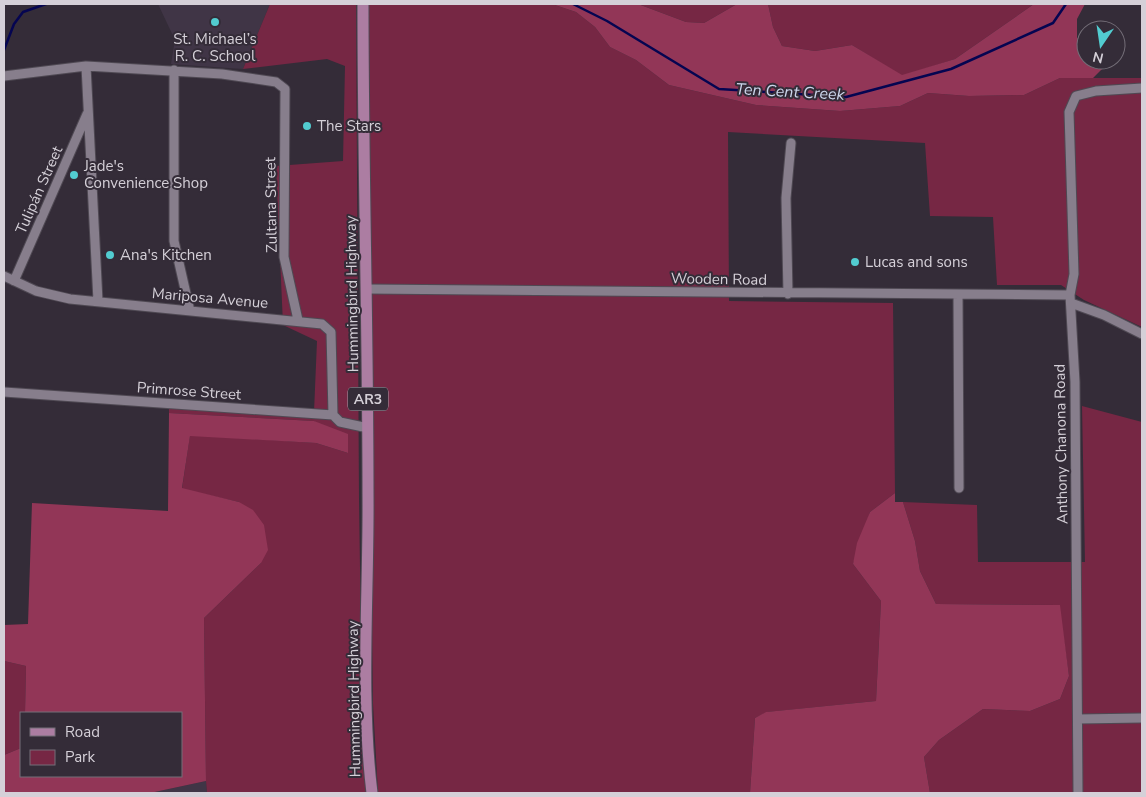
<svg xmlns="http://www.w3.org/2000/svg" width="1146" height="797" font-family="'Nunito Sans',sans-serif">
<rect width="100%" height="100%" fill="#342c38"/>
<path fill="#403546" d="M 158,4 L 270,4 L 243,69 L 171,64 L 175,40 Z
M 206,781 L 207,793 L 150,793 Z"/>
<path fill="#762744" d="M 270,4 L 356,4 L 359,498 L 362,706 L 366,793 L 207,793 L 206,781 L 204,618 L 261,563 L 239,502 L 182,489 L 190,435 L 316,443 L 348,453 L 314,421 L 169,413 L 169,401 L 314,412 L 317,341 L 283,325 L 276,166 L 343,161 L 345,66 L 327,59 L 243,69 Z
M 367,4 L 552,4 L 576,12 L 595,27 L 610,47 L 636,60 L 669,85 L 756,105 L 840,111 L 900,106 L 928,93 L 969,96 L 1024,95 L 1060,78 L 1142,78 L 1142,327 L 1084,300 L 1061,285 L 997,285 L 993,217 L 930,216 L 925,143 L 728,132 L 729,301 L 893,303 L 895,493 L 870,512 L 853,564 L 881,601 L 876,701 L 767,712 L 755,718 L 750,793 L 378,793 L 373,704 L 368,335 Z
M 638,4 L 737,4 L 704,23 L 686,22 Z
M 768,4 L 1034,4 L 955,59 L 902,76 L 852,45 L 815,51 L 782,46 L 773,27 Z
M 1082,406 L 1142,422 L 1142,793 L 930,793 L 924,757 L 939,740 L 983,709 L 1030,711 L 1060,699 L 1069,676 L 1059,605 L 936,604 L 920,571 L 915,541 L 903,502 L 977,505 L 978,562 L 1085,562 Z
M 4,661 L 26,666 L 25,713 L 21,713 L 21,748 L 4,755 Z"/>
<path fill="#923657" d="M 552,4 L 638,4 L 686,22 L 704,23 L 737,4 L 768,4 L 773,27 L 782,46 L 815,51 L 852,45 L 902,75 L 955,59 L 1034,4 L 1085,4 L 1077,19 L 1077,38 L 1086,43 L 1086,60 L 1102,60 L 1105,66 L 1093,78 L 1060,78 L 1024,95 L 969,96 L 928,93 L 900,106 L 840,111 L 756,105 L 669,85 L 636,60 L 610,47 L 595,27 L 576,12 Z
M 169,413 L 314,421 L 348,434 L 348,453 L 316,443 L 190,436 L 182,488 L 239,502 L 253,510 L 264,525 L 268,550 L 261,563 L 204,618 L 206,781 L 150,793 L 4,793 L 4,755 L 21,748 L 21,776 L 181,776 L 181,713 L 25,713 L 26,666 L 4,661 L 4,625 L 28,624 L 32,503 L 168,511 Z
M 895,493 L 895,502 L 903,502 L 915,541 L 920,571 L 936,604 L 1060,605 L 1069,676 L 1060,699 L 1030,711 L 983,709 L 939,740 L 924,757 L 930,793 L 750,793 L 755,718 L 766,712 L 876,701 L 881,601 L 853,564 L 857,543 L 870,512 Z"/>
<g fill="none" stroke-linecap="round" stroke-linejoin="round">
<path stroke="#050551" stroke-width="2.5" d="M 573,4 L 607,21 L 719,89 L 846,97 L 951,69 L 1053,23 L 1066,4
M 4,50 L 14,24 L 23,12 L 46,4"/>
<g stroke="#4f4953" stroke-width="11">
<path id="minor" d="M 86,66 L 98,301
M 174,70 L 174,241 L 190,311
M 4,76 L 86,66 L 222,74 L 276,82 L 285,89 L 284,257 L 298,320
M 4,276 L 36,291 L 70,299 L 322,324 L 331,332 L 333,415
M 14,281 L 87,114
M 367,289 L 1070,295
M 788,294 L 786,198 L 791,143
M 958,295 L 959,488
M 1071,303 L 1104,315 L 1142,334
M 4,392 L 333,415 L 340,422 L 368,428
M 1078,719 L 1142,718
M 1078,793 L 1075,382 L 1070,295 L 1074,274 L 1069,112 L 1076,96 L 1096,91 L 1142,88"/>
</g>
<g stroke="#4f4953" stroke-width="13">
<path id="major" d="M 363,4 C 363,166 368,329 368,492 C 369,592 360,694 372,793"/>
</g>
<use href="#minor" stroke="#877e8c" stroke-width="9"/>
<use href="#major" stroke="#ac7da2" stroke-width="11"/>
</g>
<g fill="#52ccd0" stroke="#342c38" stroke-width="2">
<circle cx="215" cy="22" r="5"/>
<circle cx="307" cy="126" r="5"/>
<circle cx="74" cy="175" r="5"/>
<circle cx="110" cy="255" r="5"/>
<circle cx="855" cy="262" r="5"/>
</g>
<g text-anchor="middle" dominant-baseline="central" stroke-width="4" stroke-linejoin="round" paint-order="stroke">
<rect fill="#342c38" stroke="#a59fa8" stroke-width="1" x="348" y="387.5" width="40" height="23" rx="4"/>
<g font-size="14" font-weight="bold" fill="#d5d0d8">
<text x="368" y="399">AR3</text>
</g>
<g font-size="15" fill="#d5d0d8" stroke="#342c38" text-anchor="start">
<text x="215" y="39" text-anchor="middle">St. Michael’s<tspan x="215" dy="17">R. C. School</tspan></text>
<text x="317" y="126">The Stars</text>
<text x="84" y="166">Jade's<tspan x="84" dy="17">Convenience Shop</tspan></text>
<text x="120" y="255">Ana's Kitchen</text>
<text x="865" y="262">Lucas and sons</text>
</g>
<g font-size="15" fill="#d5d0d8" stroke="#342c38">
<text transform="translate(39 190) rotate(-66)">Tulipán Street</text>
<text transform="translate(271 205) rotate(-91)">Zultana Street</text>
<text transform="translate(719 279) rotate(1)">Wooden Road</text>
<text transform="translate(352 294) rotate(-91)">Hummingbird Highway</text>
<text transform="translate(210 298) rotate(5)">Mariposa Avenue</text>
<text transform="translate(189 391) rotate(4)">Primrose Street</text>
<text transform="translate(1061 444) rotate(-91)">Anthony Chanona Road</text>
<text transform="translate(354 699) rotate(-91)">Hummingbird Highway</text>
</g>
<g font-size="16" font-style="italic" fill="#cdd6ec" stroke="#342c38">
<text transform="translate(790 92) rotate(3)">Ten Cent Creek</text>
</g>
</g>
<rect width="1146" height="797" fill="none" stroke="#d5d0d8" stroke-width="10"/>
<rect x="20" y="712" width="162" height="65" fill="#342c38" stroke="#746e78"/>
<rect x="30" y="728" width="25" height="8" fill="#ac7da2" stroke="#746e78"/>
<text x="65" y="737" font-size="15" fill="#d5d0d8">Road</text>
<rect x="30" y="750" width="25" height="15" fill="#762744" stroke="#746e78"/>
<text x="65" y="762" font-size="15" fill="#d5d0d8">Park</text>
<g transform="translate(1101 45) rotate(193)"><circle r="24" fill="#342c38" stroke="#746e78"/>
<path d="M0-4L9 19L0 12L-9 19Z" fill="#52ccd0"/>
<text y="-8" font-size="14" font-weight="bold" text-anchor="middle" fill="#d5d0d8">N</text>
</g>
</svg>
